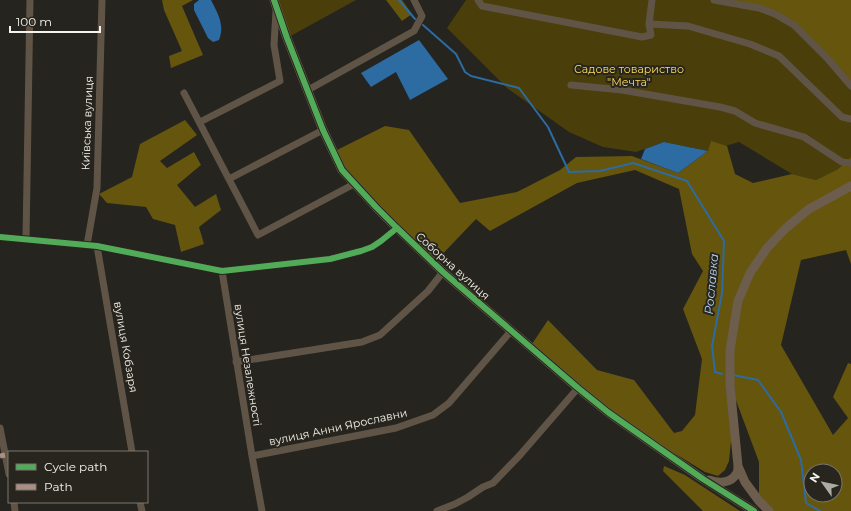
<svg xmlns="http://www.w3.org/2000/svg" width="851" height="511" font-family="Montserrat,sans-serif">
<rect width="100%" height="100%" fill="#25241f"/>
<path fill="#4a3f0a" d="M 274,0 L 356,0 L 287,38 Z
M 466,0 L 714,0 L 759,8 L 794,25 L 851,86 L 851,157 L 838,169 L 816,180 L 792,174 L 739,142 L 708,151 L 664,142 L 636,152 L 603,147 L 569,132 L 507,88 L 447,28 Z"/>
<path fill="#65550d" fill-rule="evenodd" d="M 162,0 L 193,0 L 182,6 L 203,55 L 171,68 L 169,56 L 182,51 L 164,10 Z
M 386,0 L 402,0 L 412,14 L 402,21 Z
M 735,0 L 851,0 L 851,86 L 794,25 L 775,14 L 734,3 Z
M 185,120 L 197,135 L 160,161 L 167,168 L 194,152 L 201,165 L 177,185 L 195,207 L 216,194 L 221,210 L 199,227 L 204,244 L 181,252 L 175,225 L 153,219 L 146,207 L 107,203 L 99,194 L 132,177 L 140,144 Z
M 385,126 L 409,130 L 460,203 L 517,192 L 560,170 L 576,157 L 632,156 L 678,173 L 708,151 L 711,141 L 727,146 L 735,174 L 753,183 L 792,174 L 816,180 L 838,169 L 851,157 L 851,264 L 846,250 L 801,260 L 781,345 L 833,435 L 848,418 L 833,397 L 848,363 L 851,364 L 851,511 L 769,511 L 759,501 L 759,462 L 731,387 L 733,422 L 729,461 L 725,470 L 718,476 L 705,472 L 609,413 L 530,347 L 548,320 L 597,370 L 634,380 L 674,433 L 682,431 L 695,415 L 702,359 L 683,309 L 703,271 L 692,254 L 679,189 L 635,170 L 577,183 L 490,231 L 476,219 L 434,263 L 376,207 L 333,152 ZM 811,471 L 835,471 L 835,495 L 811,495 Z
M 664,466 L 685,475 L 740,511 L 703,511 L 663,471 Z"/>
<path fill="#2d6ba3" d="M 199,0 L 211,0 C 218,14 225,25 219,40 L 213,42 L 208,38 L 194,10 L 194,4 Z
M 419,40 L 448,79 L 410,100 L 396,72 L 371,87 L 361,73 Z
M 664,142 L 708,151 L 678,173 L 641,159 L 645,149 Z"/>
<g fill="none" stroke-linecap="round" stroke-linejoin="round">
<path stroke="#2d6ba3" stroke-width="2" d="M 399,0 L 415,19
M 423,25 L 456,54 L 465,72 L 471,76 L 519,88 L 548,127 L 569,172 L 600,171 L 633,163 L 687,181 L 724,241 L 722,293 L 712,346 L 715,372 L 722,374
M 733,375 L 758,380 L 781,412 L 801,460 L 806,503 L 820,511"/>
<path stroke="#605447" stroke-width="7" d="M 478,0 L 482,6 L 642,37 L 651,35 L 649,24 L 652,0
M 714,0 L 759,8 L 775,14 L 794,25 L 827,58 L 851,86
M 649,24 L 688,26 L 750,44 L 779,56 L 842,117 L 851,119
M 571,85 L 622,90 L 720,107 L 735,111 L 755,123 L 804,137 L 842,162 L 851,163
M 308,90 L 414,31 L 422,16 L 414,0
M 184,93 L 258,235 L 354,184
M 200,122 L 280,81 L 274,45 L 276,11
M 229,179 L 323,130
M 0,237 L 97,246 L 222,271 L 330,259 L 361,251 L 372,247 L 381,241 L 397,228
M 26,239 L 30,0
M 87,245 L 97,188 L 102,0
M 97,246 L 132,452
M 222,271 L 252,456 L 262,511
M 236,362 L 362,342 L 380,335 L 428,291 L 443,272
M 0,428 L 9,474
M 252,456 L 396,428 L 433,415 L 449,403 L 511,331
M 14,502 L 15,511
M 140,502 L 142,511
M 437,511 L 455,504 L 468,497 L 483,487 L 493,483 L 520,455 L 578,388"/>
<path stroke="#6d5d4d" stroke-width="9" d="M 274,0 L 287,38 L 323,130 L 342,170 L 376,207 L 397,228 L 443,272 L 578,388 L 609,413 L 703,479 L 754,511
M 709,480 C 718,483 731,484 737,473 C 738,471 738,469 738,466
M 769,511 L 759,501 L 745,482 L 738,466 L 730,385 L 730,350 L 738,301 L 750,273 L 767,248 L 786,228 L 809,209 L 851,186"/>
<path stroke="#ac8f84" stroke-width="5" stroke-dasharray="10 5" stroke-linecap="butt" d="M 0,456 L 5,455"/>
<g stroke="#27251d" stroke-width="8">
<path id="cycleway" d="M 274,0 L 287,38 L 323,130 L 342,170 L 376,207 L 397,228 L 443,272 L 578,388 L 609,413 L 703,479 L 754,511
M 0,237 L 97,246 L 222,271 L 330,259 L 361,251 L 372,247 L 381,241 L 397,228"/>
</g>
<use href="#cycleway" stroke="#51ab58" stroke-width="6"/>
</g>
<g text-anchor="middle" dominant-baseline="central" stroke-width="4" stroke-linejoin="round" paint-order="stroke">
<g font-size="11" fill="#fedd5d" stroke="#27251d">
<text x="629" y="69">Садове товариство<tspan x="629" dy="13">"Мечта"</tspan></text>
</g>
<g font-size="11" fill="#f4f3ed" stroke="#27251d">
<text transform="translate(87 123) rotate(-88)">Київська вулиця</text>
<text transform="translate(453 266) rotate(42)">Соборна вулиця</text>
<text transform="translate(126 347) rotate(80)">вулиця Кобзаря</text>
<text transform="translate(248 365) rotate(81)">вулиця Незалежності</text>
<text transform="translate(338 427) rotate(-12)">вулиця Анни Ярославни</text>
</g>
<g font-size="12" font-style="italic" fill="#b2d3f6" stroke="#27251d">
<text transform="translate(711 284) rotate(-85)">Рославка</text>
</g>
</g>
<rect x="8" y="451" width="140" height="52" fill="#27251d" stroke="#797770"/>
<rect x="16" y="464" width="20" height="6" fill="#51ab58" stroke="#797770"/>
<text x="44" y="471" font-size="12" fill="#f4f3ed">Cycle path</text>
<rect x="16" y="484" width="20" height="6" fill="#ac8f84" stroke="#797770"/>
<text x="44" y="491" font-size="12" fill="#f4f3ed">Path</text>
<g transform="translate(823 483) rotate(303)"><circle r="19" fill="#27251d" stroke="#797770"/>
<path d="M0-3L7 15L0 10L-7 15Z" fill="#acaba5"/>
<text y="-6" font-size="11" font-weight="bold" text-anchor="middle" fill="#f4f3ed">N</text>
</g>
<path d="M10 26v6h90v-6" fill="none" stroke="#f4f3ed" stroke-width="2"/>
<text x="16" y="26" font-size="12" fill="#f4f3ed" stroke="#27251d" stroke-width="3" paint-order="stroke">100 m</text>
</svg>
